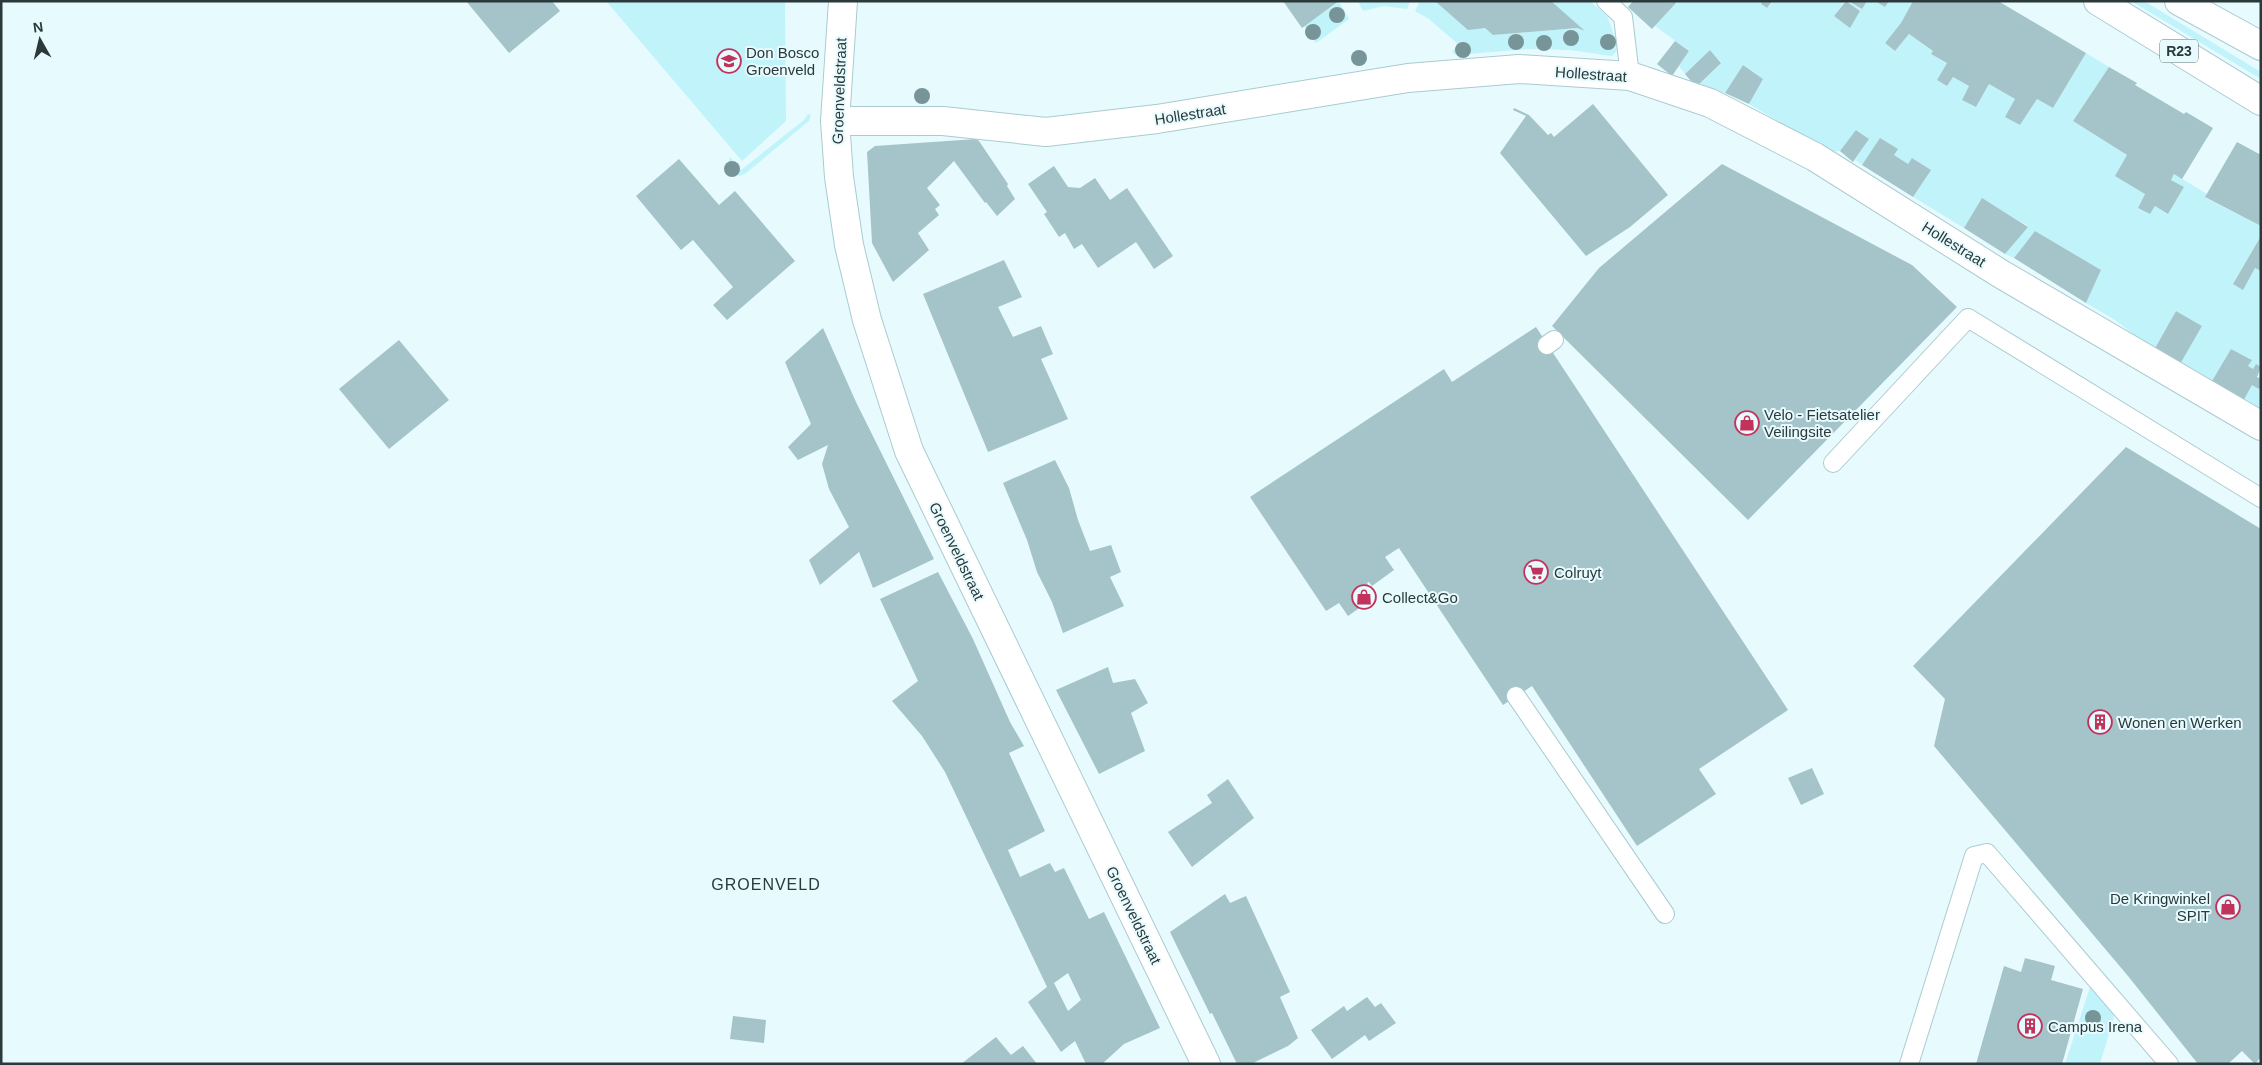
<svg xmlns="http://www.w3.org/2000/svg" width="2262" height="1065" font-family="Helvetica,sans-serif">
<rect width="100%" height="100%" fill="#e7fbfe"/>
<path fill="#c1f3fa" d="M 606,1 L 785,2 L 786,121 L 742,161 Z
M 1358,1 L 1410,1 L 1407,9 L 1384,6 L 1363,11 Z
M 1420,1 L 1435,1 L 1485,28 L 1493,35 L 1577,28 L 1584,31 L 1551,1 L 1590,1 L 1607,16 L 1619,48 L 1612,56 L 1569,50 L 1529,49 L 1456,55 L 1452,52 L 1458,44 L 1429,19 L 1415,11 Z
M 1675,1 L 1762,1 L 1761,4 L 1767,8 L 1772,1 L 1845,1 L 1834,16 L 1850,27 L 1860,11 L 1846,1 L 1861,9 L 1867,1 L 1875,1 L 1885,7 L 1889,1 L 1913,1 L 1901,23 L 1885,43 L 1895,51 L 1909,34 L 1933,51 L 1931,54 L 1947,63 L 1937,80 L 1947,86 L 1953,77 L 1969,86 L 1962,100 L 1976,107 L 1989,84 L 2015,99 L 2020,125 L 2037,99 L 2053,108 L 2086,53 L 2109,67 L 2073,121 L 2127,155 L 2145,194 L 2138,208 L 2150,214 L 2155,206 L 2168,214 L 2184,187 L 2171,180 L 2174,174 L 2207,194 L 2206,198 L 2261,226 L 2261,236 L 2233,284 L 2243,289 L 2255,268 L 2261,271 L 2261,367 L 2256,364 L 2253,369 L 2248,366 L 2251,359 L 2231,349 L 2209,386 L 2177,368 L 2202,326 L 2176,311 L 2154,350 L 2115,320 L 2086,303 L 2101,270 L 2035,231 L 2014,258 L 2005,254 L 2028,226 L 1982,199 L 1964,228 L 1913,197 L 1930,170 L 1913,158 L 1908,164 L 1894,155 L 1880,139 L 1862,165 L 1855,160 L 1869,139 L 1857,130 L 1840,151 L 1831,152 L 1749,104 L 1763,79 L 1743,65 L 1725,93 L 1696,87 L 1721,62 L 1710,50 L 1685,74 L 1679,66 L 1689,51 L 1655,26 L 1676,3 Z
M 2131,1 L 2144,1 L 2261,72 L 2261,79 Z
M 1339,2 L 1349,19 L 1316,43 L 1304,26 Z
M 808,114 L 811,115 L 809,121 L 746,173 L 740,176 L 729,172 L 727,169 L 730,157 L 741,170 L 804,120 Z
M 2252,385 L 2261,386 L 2261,416 L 2241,405 Z
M 2091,984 L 2116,1010 L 2100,1064 L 2065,1064 Z"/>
<path fill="#a4c4c9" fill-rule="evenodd" d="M 466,1 L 552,1 L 560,11 L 509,53 Z
M 1283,1 L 1339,1 L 1302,28 Z
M 1435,1 L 1551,1 L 1585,31 L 1577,28 L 1493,35 L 1485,28 L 1468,30 Z
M 1633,1 L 1675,1 L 1676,3 L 1652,29 L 1628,7 Z
M 1762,1 L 1772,1 L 1767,8 L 1761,4 Z
M 1846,1 L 1860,11 L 1850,28 L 1834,16 Z
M 1848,1 L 1867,1 L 1862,9 Z
M 1875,1 L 1889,1 L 1885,7 Z
M 1913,1 L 1998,1 L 2086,53 L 2053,108 L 2037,99 L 2020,125 L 2005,117 L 2015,99 L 1989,84 L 1976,107 L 1962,100 L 1969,86 L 1953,77 L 1947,86 L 1937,80 L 1947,63 L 1931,54 L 1933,51 L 1909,34 L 1895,51 L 1885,43 L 1901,23 Z
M 1675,41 L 1689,51 L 1672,76 L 1657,64 Z
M 1710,50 L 1721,63 L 1696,87 L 1685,74 Z
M 1743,65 L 1763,79 L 1749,104 L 1725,93 Z
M 2109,67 L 2137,83 L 2135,85 L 2184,114 L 2186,112 L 2213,128 L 2182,179 L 2174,174 L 2171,180 L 2184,187 L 2168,214 L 2155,206 L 2150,214 L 2138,208 L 2145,194 L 2115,176 L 2127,155 L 2073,121 Z
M 1593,104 L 1668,195 L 1630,227 L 1586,256 L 1500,153 L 1526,116 L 1513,110 L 1514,108 L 1529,115 L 1548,135 L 1551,133 L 1554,137 Z
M 1856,130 L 1869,139 L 1853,162 L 1840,151 Z
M 1880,138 L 1898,149 L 1894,155 L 1908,164 L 1912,158 L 1931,170 L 1913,197 L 1862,165 Z
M 976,139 L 979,141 L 1008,184 L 1007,186 L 1015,199 L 997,216 L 986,202 L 985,203 L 954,161 L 927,188 L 940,205 L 935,209 L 939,215 L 918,233 L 929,250 L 893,282 L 872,243 L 867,152 L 875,146 Z
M 2237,142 L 2261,155 L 2261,226 L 2205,197 Z
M 679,159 L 719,205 L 735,191 L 795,261 L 727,320 L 713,305 L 733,287 L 693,240 L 681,250 L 636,196 Z
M 1722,164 L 1912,265 L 1957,307 L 1748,520 L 1552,326 L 1599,268 Z
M 1054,166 L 1068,187 L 1080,188 L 1095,178 L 1110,200 L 1127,188 L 1173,256 L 1154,269 L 1136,242 L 1098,268 L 1082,244 L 1074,249 L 1065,233 L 1059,237 L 1044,214 L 1047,212 L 1028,184 Z
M 1982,198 L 2028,227 L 2005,254 L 1964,228 Z
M 2035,231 L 2101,270 L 2086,303 L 2014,258 Z
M 2261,236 L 2261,271 L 2255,268 L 2243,290 L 2233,284 Z
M 1004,260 L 1022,297 L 998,307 L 1013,337 L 1041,326 L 1053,354 L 1041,359 L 1068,419 L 988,452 L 923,294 Z
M 2176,311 L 2202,326 L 2180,364 L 2154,350 Z
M 1536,327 L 1788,710 L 1699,769 L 1716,794 L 1637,846 L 1532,686 L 1503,705 L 1399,548 L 1385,557 L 1394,570 L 1372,586 L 1369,582 L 1367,583 L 1375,597 L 1348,616 L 1339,603 L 1326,611 L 1250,497 L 1444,369 L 1452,382 Z
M 823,328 L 856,402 L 934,559 L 873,588 L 859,552 L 820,585 L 809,560 L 849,527 L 829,489 L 822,464 L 828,445 L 798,460 L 788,447 L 811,424 L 785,362 Z
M 399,340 L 449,400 L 389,449 L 339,389 Z
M 2231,349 L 2252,360 L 2248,366 L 2253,369 L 2256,364 L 2261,367 L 2257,377 L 2261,379 L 2261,386 L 2259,389 L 2252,385 L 2241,405 L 2209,386 Z
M 2126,447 L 2261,529 L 2261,1057 L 2255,1064 L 2242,1051 L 2228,1064 L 2198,1064 L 2128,976 L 1934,746 L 1945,699 L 1913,666 Z
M 1055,460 L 1069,488 L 1078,520 L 1090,551 L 1111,545 L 1121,572 L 1110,577 L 1124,606 L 1063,633 L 1052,602 L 1037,572 L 1027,540 L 1003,483 Z
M 938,572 L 973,639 L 1010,722 L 1024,746 L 1009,753 L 1045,831 L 1008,850 L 1020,877 L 1050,863 L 1055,872 L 1064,868 L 1089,919 L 1104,912 L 1160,1028 L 1124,1044 L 1102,1064 L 1086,1064 L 1075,1041 L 1061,1052 L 1028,1002 L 1047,987 L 945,772 L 922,736 L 892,701 L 918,681 L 880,599 ZM 1068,973 L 1081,1000 L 1068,1011 L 1054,983 Z
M 1108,667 L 1113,683 L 1135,679 L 1148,703 L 1131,713 L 1145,751 L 1099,774 L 1056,690 Z
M 1812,768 L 1824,794 L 1801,805 L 1788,778 Z
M 1228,779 L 1254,818 L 1192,867 L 1168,832 L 1212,803 L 1207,795 Z
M 1225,894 L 1230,903 L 1246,896 L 1290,992 L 1280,997 L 1298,1038 L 1288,1046 L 1251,1064 L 1237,1064 L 1212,1013 L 1210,1014 L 1170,932 Z
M 2025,958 L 2055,966 L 2051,980 L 2083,989 L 2062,1064 L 1976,1064 L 2004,966 L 2021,972 Z
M 1367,997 L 1375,1007 L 1381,1003 L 1396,1023 L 1369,1041 L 1365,1035 L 1332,1059 L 1311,1030 L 1344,1006 L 1347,1011 Z
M 733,1016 L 766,1020 L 764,1043 L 730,1039 Z
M 996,1037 L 1011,1055 L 1023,1046 L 1037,1064 L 961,1064 Z"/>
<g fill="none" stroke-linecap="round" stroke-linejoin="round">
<g stroke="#aacbd0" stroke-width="20">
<path id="lane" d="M 1606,1 L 1623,17 L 1630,76
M 1547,345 L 1554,340
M 1833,463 L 1968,318 L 2261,498
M 1516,696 L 1665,914
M 1909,1064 L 1974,856 L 1987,853 L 2169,1064"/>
</g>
<g stroke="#aacbd0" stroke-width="30">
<path id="street" d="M 843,1 L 835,121 L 839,177 L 849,245 L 867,320 L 909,451 L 1206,1064
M 835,121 L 943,121 L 1046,132 L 1157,119 L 1408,78 L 1519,69 L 1630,76 L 1710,103 L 1815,157 L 2001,274 L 2261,426"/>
</g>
<g stroke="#aacbd0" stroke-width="30">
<path id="primary" d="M 2098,1 L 2261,101
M 2179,1 L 2261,46"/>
</g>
<use href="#lane" stroke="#fff" stroke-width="18"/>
<use href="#street" stroke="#fff" stroke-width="28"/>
<use href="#primary" stroke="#fff" stroke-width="28"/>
</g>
<g fill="#779498">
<circle cx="1337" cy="15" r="8"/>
<circle cx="1313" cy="32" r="8"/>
<circle cx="1571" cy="38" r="8"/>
<circle cx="1516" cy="42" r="8"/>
<circle cx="1608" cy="42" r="8"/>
<circle cx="1544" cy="43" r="8"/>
<circle cx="1463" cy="50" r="8"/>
<circle cx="1359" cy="58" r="8"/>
<circle cx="922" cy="96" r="8"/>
<circle cx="732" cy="169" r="8"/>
<circle cx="2093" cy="1018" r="8"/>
</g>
<defs>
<g id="school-ring" transform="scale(1.25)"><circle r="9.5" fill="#e7fbfe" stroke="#c2335c" stroke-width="1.5"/><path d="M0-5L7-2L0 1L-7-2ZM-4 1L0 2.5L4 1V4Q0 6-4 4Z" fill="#c2335c"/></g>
<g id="shop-ring" transform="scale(1.25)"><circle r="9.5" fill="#e7fbfe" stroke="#c2335c" stroke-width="1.5"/><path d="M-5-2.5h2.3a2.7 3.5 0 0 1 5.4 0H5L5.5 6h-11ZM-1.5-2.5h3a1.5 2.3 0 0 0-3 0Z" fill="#c2335c"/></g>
<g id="supermarket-ring" transform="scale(1.25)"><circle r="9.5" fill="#e7fbfe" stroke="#c2335c" stroke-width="1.5"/><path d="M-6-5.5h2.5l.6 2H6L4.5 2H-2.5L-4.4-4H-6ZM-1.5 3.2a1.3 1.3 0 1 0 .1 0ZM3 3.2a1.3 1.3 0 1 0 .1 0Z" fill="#c2335c"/></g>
<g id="building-ring" transform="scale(1.25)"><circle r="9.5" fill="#e7fbfe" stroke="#c2335c" stroke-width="1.5"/><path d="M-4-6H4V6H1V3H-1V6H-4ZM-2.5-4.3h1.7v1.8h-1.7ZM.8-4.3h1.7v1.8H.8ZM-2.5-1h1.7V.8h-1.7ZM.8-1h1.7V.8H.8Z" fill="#c2335c"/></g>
</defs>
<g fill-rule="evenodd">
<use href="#school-ring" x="729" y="61"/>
<use href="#shop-ring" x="1747" y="423"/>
<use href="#supermarket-ring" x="1536" y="572"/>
<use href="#shop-ring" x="1364" y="597"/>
<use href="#building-ring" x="2100" y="722"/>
<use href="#shop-ring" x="2228" y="907"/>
<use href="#building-ring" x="2030" y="1026"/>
</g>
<g text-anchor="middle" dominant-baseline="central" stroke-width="4" stroke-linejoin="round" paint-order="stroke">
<rect fill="#e7fbfe" stroke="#637375" stroke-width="1" x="2160" y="39.5" width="38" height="23" rx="4"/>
<g font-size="14" font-weight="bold" fill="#2b393a">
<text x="2179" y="51">R23</text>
</g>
<g font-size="15" fill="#2b393a" stroke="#e7fbfe" text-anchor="start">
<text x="746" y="52">Don Bosco<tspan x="746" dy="17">Groenveld</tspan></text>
<text x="1764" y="414">Velo - Fietsatelier<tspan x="1764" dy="17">Veilingsite</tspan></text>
<text x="1554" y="572">Colruyt</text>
<text x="1382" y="597">Collect&amp;Go</text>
<text x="2118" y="722">Wonen en Werken</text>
<text x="2210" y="898" text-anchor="end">De Kringwinkel<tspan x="2210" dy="17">SPIT</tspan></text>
<text x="2048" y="1026">Campus Irena</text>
</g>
<g font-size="15" fill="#2b393a" stroke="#e7fbfe">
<text transform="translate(1591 74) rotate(4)">Hollestraat</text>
<text transform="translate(839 91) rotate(-88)">Groenveldstraat</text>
<text transform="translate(1190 114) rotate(-9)">Hollestraat</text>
<text transform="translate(1954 244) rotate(32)">Hollestraat</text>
<text transform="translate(957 551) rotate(64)">Groenveldstraat</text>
<text transform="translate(1134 915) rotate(64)">Groenveldstraat</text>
</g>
<g font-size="16" letter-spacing="1" fill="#2b393a" stroke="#e7fbfe">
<text x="766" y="884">GROENVELD</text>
</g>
</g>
<rect width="2262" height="1065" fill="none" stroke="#2b393a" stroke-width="5"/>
<g transform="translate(40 40) rotate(352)" stroke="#e7fbfe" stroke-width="4" paint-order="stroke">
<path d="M0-4L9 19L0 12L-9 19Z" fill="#2b393a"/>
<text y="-8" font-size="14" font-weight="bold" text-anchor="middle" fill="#2b393a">N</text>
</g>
</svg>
